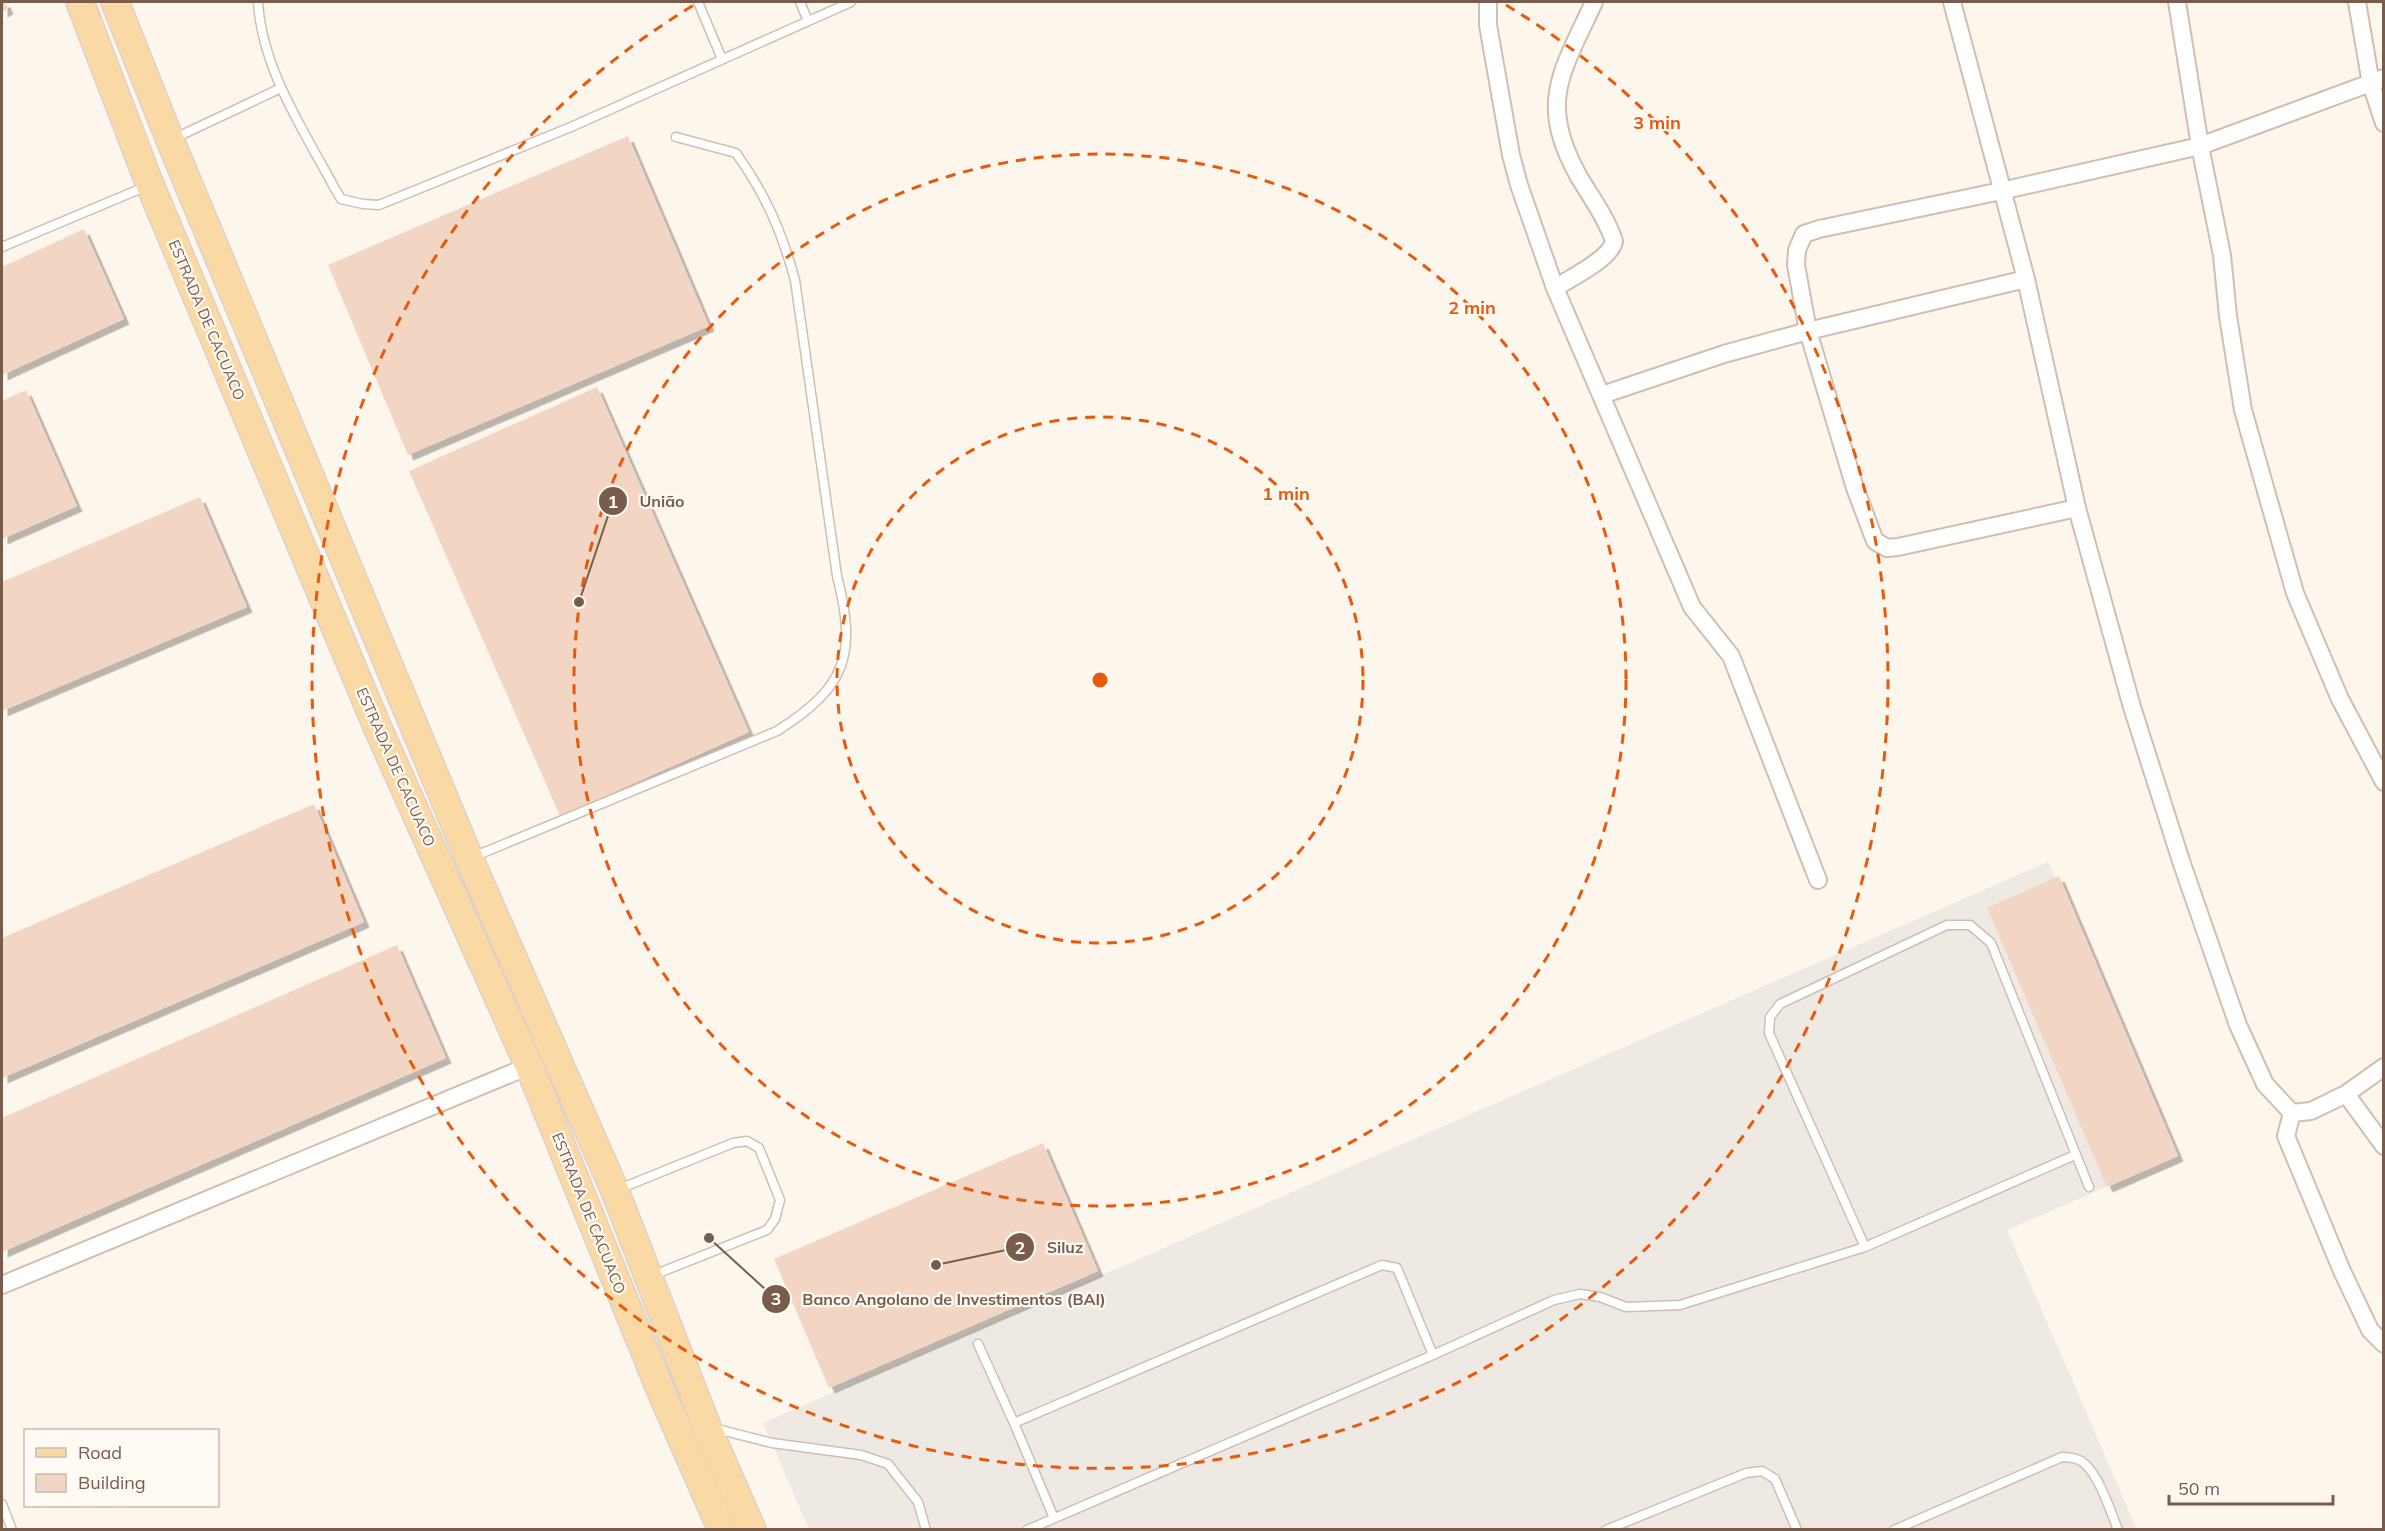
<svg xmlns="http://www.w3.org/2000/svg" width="2385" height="1531" font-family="Mulish,sans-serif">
<defs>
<filter id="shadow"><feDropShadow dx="5.5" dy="5.5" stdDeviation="0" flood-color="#0004"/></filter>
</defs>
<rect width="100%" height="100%" fill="#fdf6ec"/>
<path fill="#efe9e4" d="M 2048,862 L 2175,1157 L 2007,1230 L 2137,1529 L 809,1529 L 763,1423 Z"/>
<path fill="#f3d5c3" filter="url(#shadow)" d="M 2,2 L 5,2 L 8,9 L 2,12 Z
M 628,136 L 709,326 L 408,455 L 328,265 Z
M 84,229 L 124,319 L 2,375 L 2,267 Z
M 597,387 L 749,732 L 560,816 L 409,471 Z
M 26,390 L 77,506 L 2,539 L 2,401 Z
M 200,497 L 247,607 L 2,711 L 2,582 Z
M 314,804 L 364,922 L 2,1078 L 2,938 Z
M 2059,876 L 2178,1156 L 2107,1187 L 1987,908 Z
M 397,945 L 446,1058 L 2,1252 L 2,1118 Z
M 1043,1143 L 1098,1271 L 829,1388 L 774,1259 Z"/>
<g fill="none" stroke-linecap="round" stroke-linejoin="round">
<g stroke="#d1beb0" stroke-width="11">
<path id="lane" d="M 258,2 C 262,69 303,129 334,187 L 341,199 L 363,204 L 379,205 L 571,127 L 851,2
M 698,2 L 722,59
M 800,2 L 808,21
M 173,139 L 281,88
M 2,247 L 147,186
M 473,857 L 777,731 C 847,687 857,654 837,576 L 795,280 C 781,230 766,195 736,153 L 676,137
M 619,1189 L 733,1143 L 747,1141 L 759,1148 L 780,1200 L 775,1219 L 767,1230 L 651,1276
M 1865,1247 L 1769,1033 L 1770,1017 L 1780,1004 L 1947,925 L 1970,925 L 1991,943 L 2089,1187
M 978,1344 L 1014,1423 L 1054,1518
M 1014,1423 L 1382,1265 L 1397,1268 L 1433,1355
M 713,1428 L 772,1443 L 861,1455 L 888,1464 L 918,1502 L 926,1530
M 2,1504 L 12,1530
M 1027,1530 L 1433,1355 L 1554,1300 L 1580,1294 L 1600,1297 L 1626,1307 L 1680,1305 L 1865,1247 L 2075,1155
M 1606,1530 L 1746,1473 L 1762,1471 L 1775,1479 L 1797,1530
M 1894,1530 L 2062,1457 C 2070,1457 2079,1458 2085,1464 C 2099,1476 2111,1512 2118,1530"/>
</g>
<g stroke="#d1beb0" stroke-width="20">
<path id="street" d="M 1488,2 L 1488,25 L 1511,155 L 1519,185 L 1555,288 L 1692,607 L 1731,656 L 1818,880
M 1952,2 L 2026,279 L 2077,508 L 2132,707 L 2182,864 L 2238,1025 L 2265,1084 L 2292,1113 L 2311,1111 L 2346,1094 L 2384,1067
M 2177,2 L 2200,146 L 2222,255 L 2228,316 L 2243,410 L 2295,593 L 2340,699 L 2384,782
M 2357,2 L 2371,84 L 2384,123
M 1555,288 C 1570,278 1611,259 1614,241 C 1607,219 1591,197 1579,177 C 1537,102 1562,72 1594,2
M 1602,395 L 1724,354 L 1808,331 L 2026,279
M 2077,508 L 1898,547 L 1887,548 L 1875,541 L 1855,488 L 1808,331 L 1796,265 L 1797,250 L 1804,234 L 1819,229 L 2001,191 L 2200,146 L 2384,78
M 2346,1094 L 2384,1146
M 2292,1113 L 2286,1136 L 2342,1271 L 2370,1330 L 2384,1344
M 2,1285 L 529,1066"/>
</g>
<g stroke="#dad1cd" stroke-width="30">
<path id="primary" d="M 80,2 L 150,185 L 376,724 L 529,1066 L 663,1396 L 722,1530
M 115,2 L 170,140 L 469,858 L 615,1191 L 707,1427 L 752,1530"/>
</g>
<use href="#lane" stroke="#fff" stroke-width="8"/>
<use href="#street" stroke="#fff" stroke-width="16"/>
<use href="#primary" stroke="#fbd9a5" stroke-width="27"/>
</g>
<g fill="none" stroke="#e8590c" stroke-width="3" stroke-dasharray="10 8">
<circle cx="1100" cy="680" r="263"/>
<circle cx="1100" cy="680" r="526"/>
<path d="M1506 5A788 788 0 1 1 694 5"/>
</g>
<g text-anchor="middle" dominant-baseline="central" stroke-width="4.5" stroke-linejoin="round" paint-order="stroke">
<g font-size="15" fill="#7a5c4d" stroke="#fffaf3">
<text transform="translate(207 320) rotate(67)">ESTRADA DE CACUACO</text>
<text transform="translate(396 767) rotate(66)">ESTRADA DE CACUACO</text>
<text transform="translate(589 1213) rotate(68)">ESTRADA DE CACUACO</text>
</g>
</g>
<circle cx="1100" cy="680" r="9" fill="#e8590c" stroke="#fffaf3" stroke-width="3"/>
<g font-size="18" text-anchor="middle" font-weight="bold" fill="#e8590c" stroke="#fffaf3" stroke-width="4.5" stroke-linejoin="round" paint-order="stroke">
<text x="1657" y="129">3 min</text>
<text x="1472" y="314">2 min</text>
<text x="1286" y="500">1 min</text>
</g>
<path fill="none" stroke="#7a5c4d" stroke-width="2" d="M579 602L613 501M936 1265L1020 1247M709 1238L776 1299"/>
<g fill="#7a5c4d" stroke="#fffaf3" stroke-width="2">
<circle cx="579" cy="602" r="6"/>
<circle cx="936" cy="1265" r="6"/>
<circle cx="709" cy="1238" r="6"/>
<circle cx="613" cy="501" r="15"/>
<circle cx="1020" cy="1247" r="15"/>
<circle cx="776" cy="1299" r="15"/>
</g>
<g font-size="18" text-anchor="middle" font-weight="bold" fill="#fff">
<text x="613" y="508">1</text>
<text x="1020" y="1254">2</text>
<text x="776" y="1305">3</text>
</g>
<g font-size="16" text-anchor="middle" font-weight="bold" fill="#7a5c4d" stroke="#fffaf3" stroke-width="4.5" stroke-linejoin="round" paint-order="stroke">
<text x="662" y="507">União</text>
<text x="1065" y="1253">Siluz</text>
<text x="954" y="1305">Banco Angolano de Investimentos (BAI)</text>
</g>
<rect width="2385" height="1531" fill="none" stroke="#7a5c4d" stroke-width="6"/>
<rect x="24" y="1429" width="195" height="78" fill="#fffaf3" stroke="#cabbb1" stroke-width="1.5"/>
<rect x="36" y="1448" width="30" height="9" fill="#fbd9a5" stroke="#cabbb1" stroke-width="1.5"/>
<text x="78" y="1459" font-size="18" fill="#7a5c4d">Road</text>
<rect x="36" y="1474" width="30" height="18" fill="#f3d5c3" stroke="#cabbb1" stroke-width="1.5"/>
<text x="78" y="1489" font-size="18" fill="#7a5c4d">Building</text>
<path d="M2169 1495v9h164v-9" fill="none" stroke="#7a5c4d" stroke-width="3"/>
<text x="2178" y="1495" font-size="18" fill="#7a5c4d" stroke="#fffaf3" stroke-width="4.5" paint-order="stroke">50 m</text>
</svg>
